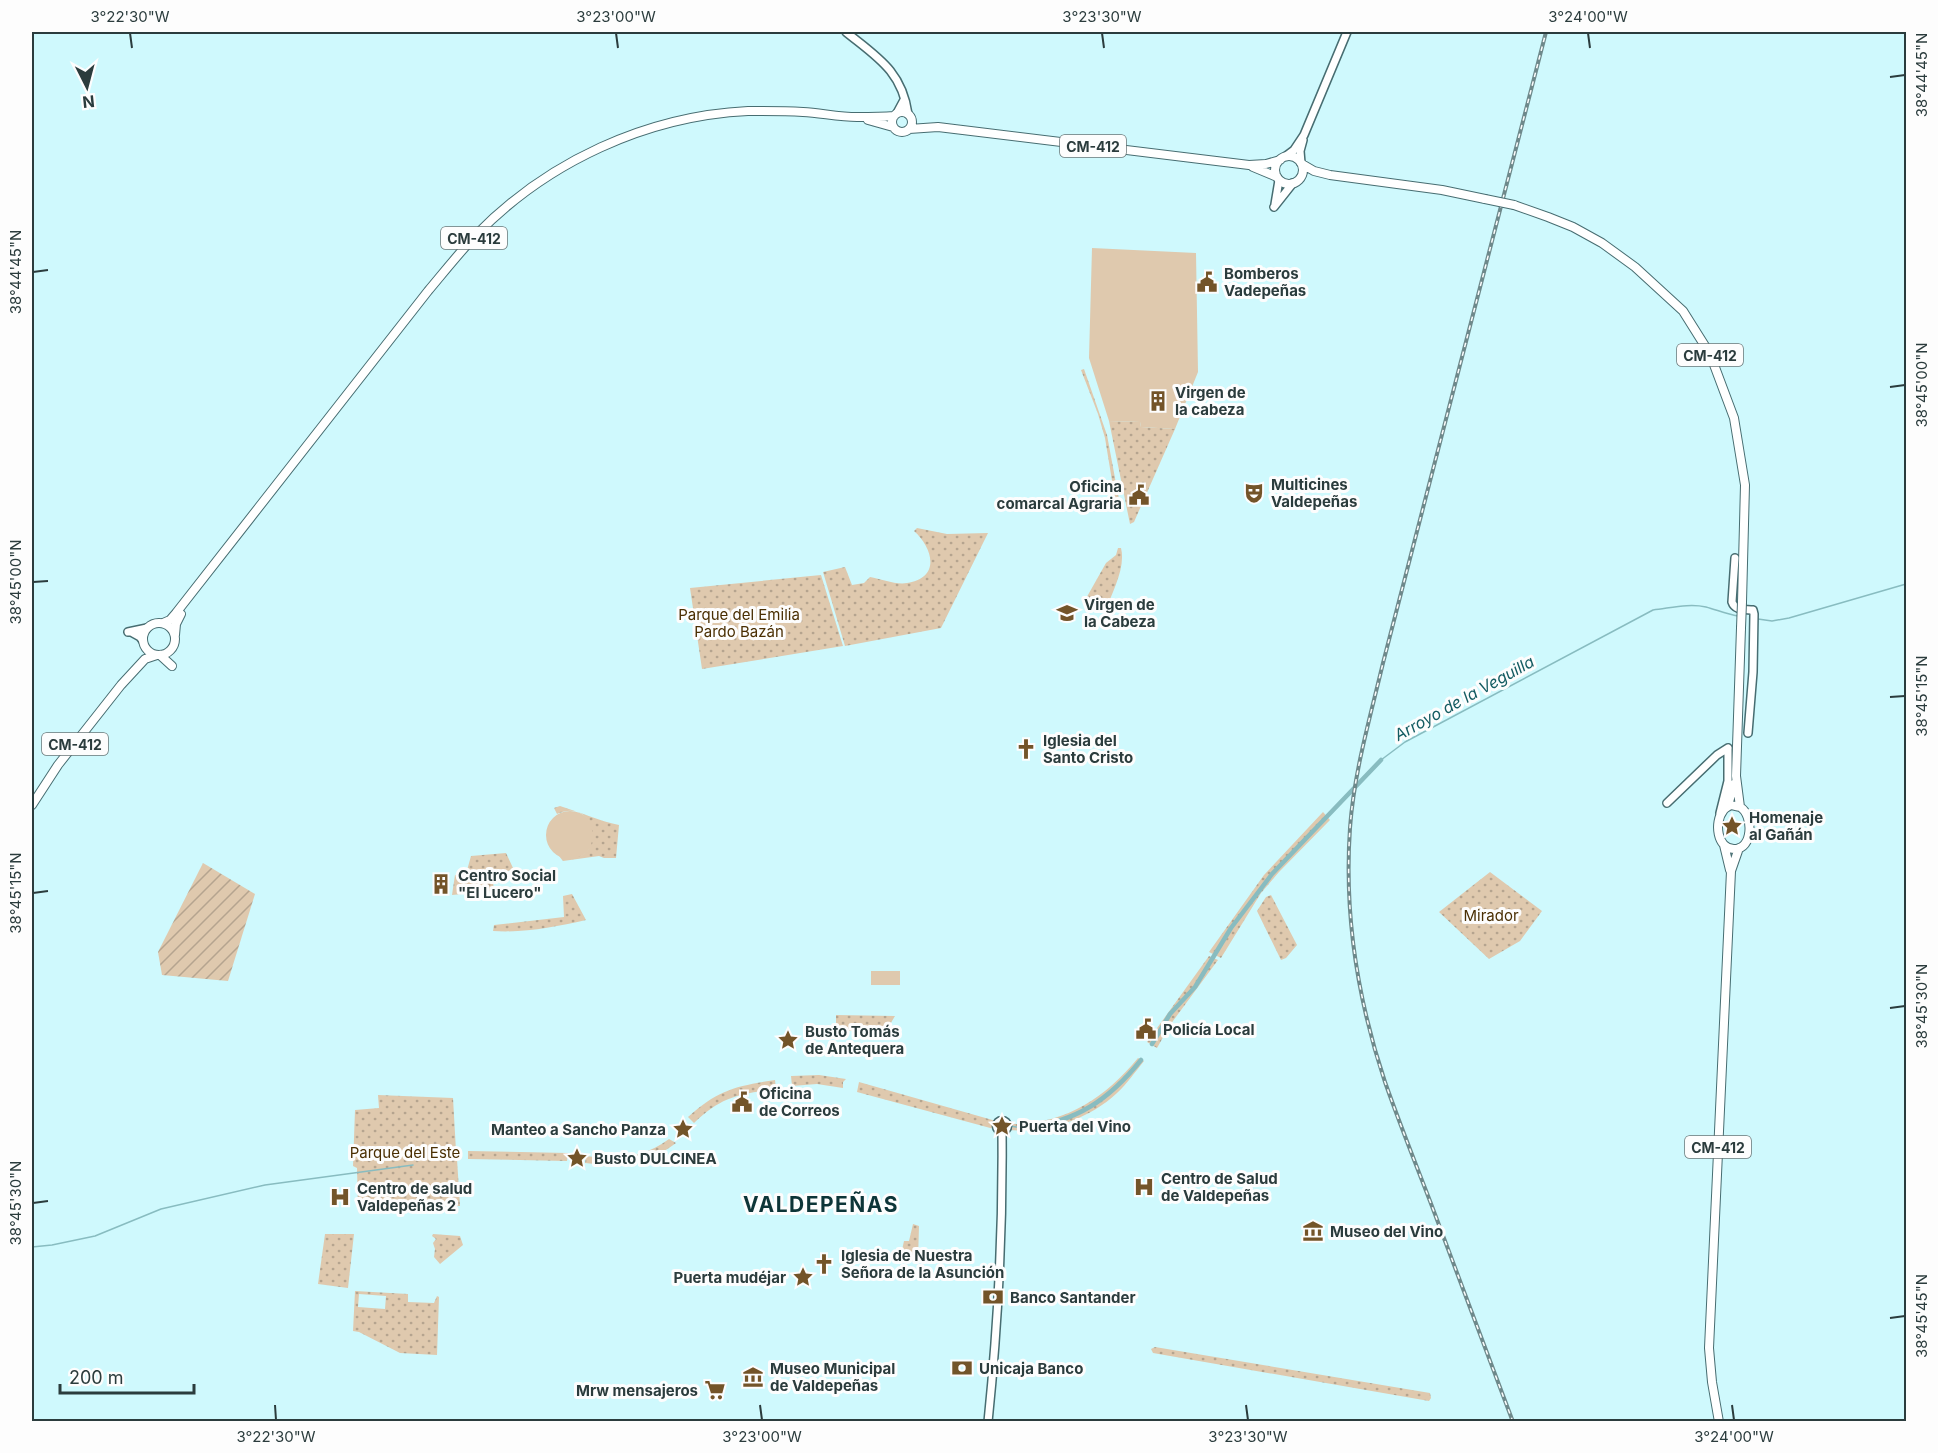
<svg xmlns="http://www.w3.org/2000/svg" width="1938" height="1453" font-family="Inter,sans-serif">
<defs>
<pattern id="park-dots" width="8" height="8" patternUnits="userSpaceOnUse" patternTransform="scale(1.5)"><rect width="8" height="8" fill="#dfc9ae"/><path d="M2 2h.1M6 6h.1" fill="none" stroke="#b5a48f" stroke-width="1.8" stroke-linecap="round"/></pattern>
<pattern id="garden-furrows" width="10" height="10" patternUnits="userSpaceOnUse" patternTransform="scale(1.5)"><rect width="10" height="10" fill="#dfc9ae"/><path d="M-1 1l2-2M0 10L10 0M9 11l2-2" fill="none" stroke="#b5a48f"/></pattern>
</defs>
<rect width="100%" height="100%" fill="#cff9fd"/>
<path fill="#dfc9ae" d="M 1092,248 L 1196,253 L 1198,372 L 1175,429 L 1141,427 L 1140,422 L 1109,421 L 1089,358 Z
M546 835a24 24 0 1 1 48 0a24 24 0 1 1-48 0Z
M 871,971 L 900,971 L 900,985 L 871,985 Z"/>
<path fill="url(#park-dots)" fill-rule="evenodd" d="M 1084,369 L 1107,435 L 1120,505 L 1116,505 L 1105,438 L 1098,414 L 1081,370 Z
M 1109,421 L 1140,422 L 1141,427 L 1175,429 L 1134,522 L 1130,524 Z
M 917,528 L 947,534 L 988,533 L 941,628 L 845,646 L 823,572 L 845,567 L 852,585 L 864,583 L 870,577 C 881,579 896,585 907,583 C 941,578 933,548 914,531 Z
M 1118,548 L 1121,548 C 1126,568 1112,592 1106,610 L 1084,602 L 1106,563 L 1116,555 Z
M 821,575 L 843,646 L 702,669 L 690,588 Z
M 560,806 C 580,812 599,821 619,825 L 616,858 L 604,858 L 599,856 L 563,861 L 559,856 C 608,871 600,794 557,814 L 554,808 Z
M 1323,812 L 1330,820 L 1279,872 L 1261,893 L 1221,958 L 1209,952 L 1264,875 Z
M 506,853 L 513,868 L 509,871 L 492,873 L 494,891 L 452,895 L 455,875 L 466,874 L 471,856 Z
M 1490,872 L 1542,911 L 1520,941 L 1489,959 L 1439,912 Z
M 572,894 L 586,920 C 555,927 525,933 493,931 L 494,925 L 564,917 L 563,896 Z
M 1271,895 L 1297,945 L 1286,958 L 1281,960 L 1257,911 L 1266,897 Z
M 1209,956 L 1218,960 L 1170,1025 L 1157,1048 L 1147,1042 Z
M 836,1015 L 895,1016 L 886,1031 L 836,1031 Z
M 1138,1058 L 1144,1061 C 1135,1072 1127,1084 1117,1093 C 1088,1120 1047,1133 1008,1130 L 1009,1124 C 1064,1125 1104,1099 1138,1058 Z
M 819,1075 L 846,1079 L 843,1082 L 843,1088 L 817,1084 L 792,1086 L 791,1076 Z
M 775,1080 L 776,1089 C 739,1094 722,1096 694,1123 L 688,1117 C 718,1090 736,1086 775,1080 Z
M 859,1082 L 996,1121 L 994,1129 L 857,1092 Z
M 378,1095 L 453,1098 L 456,1151 L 461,1155 L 457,1159 L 460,1206 L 358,1207 L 357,1168 L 353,1166 L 355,1110 L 379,1108 Z
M 669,1139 L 676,1143 C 645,1166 622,1167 585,1163 L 586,1156 C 616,1160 644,1158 669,1139 Z
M 468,1151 L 568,1153 L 567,1161 L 468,1159 Z
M 913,1224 L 919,1226 L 918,1260 L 916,1262 L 900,1259 L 904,1241 L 909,1241 Z
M 325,1234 L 354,1234 L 348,1288 L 318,1284 Z
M 433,1234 L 460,1236 L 463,1245 L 440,1264 L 434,1257 L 435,1249 L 433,1243 L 436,1239 L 432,1236 Z
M 355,1291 L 408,1294 L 408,1302 L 434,1303 L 437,1296 L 439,1297 L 437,1355 L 400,1353 L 359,1332 L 353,1331 ZM 359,1294 L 386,1296 L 385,1309 L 358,1307 Z
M 1155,1347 L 1430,1393 L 1431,1398 L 1429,1401 L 1153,1353 L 1151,1349 Z"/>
<path fill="url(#garden-furrows)" d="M 203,863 L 255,894 L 228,981 L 162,975 L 158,952 Z"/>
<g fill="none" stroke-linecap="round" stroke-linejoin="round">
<path stroke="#88bcc0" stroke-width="1.5" d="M 1758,619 L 1772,621 L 1789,618 L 1906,584
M 1381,760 L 1405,742 L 1653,610 C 1671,608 1689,603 1706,607 C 1717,610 1727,614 1738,616
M 1010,1126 L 1024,1128
M 32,1247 L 52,1245 L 95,1236 L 161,1209 L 265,1185 L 413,1165"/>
<path stroke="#88bcc0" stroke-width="4.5" d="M 1152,1044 L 1170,1014 L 1195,987 L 1231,928 L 1272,874 L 1381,760
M 1024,1128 C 1076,1122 1109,1100 1141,1060"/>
<g stroke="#476d71" stroke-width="10">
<path id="secondary" d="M 846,32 C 877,57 902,71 908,114
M 897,113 L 904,100
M 1286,156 L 1294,150 L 1304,135 L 1347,32
M 1301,163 L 1300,151 L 1303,140
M 1275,204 L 1279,180
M 1274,207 L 1293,183
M 1735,558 L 1732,602 C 1735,611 1745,609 1753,610 L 1754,614 L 1753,672 L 1748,733
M 128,632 L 147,628
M 131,632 L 140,637 L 143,641
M 1667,803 L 1717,755 L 1728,748
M 1720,813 L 1728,781 L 1728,748
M996.5 1126a5.5 5.5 0 1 1 11 0a5.5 5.5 0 1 1-11 0Z
M 988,1422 C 998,1325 1003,1229 1002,1132"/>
</g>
<g stroke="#476d71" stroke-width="10">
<path id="primary" d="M892 122a10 10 0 1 1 20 0a10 10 0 1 1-20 0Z
M 868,120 L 893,127
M 909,129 L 938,127 L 1249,165 L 1266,164 L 1280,160
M1275 170a14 14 0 1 1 28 0a14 14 0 1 1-28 0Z
M 1302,164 L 1314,171 L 1330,175 L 1442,190 L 1485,199
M 1253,167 L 1277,177
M 1514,205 L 1548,217 L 1573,227 L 1602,243 L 1635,267 L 1683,311 L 1710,354 L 1734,418 L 1745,485 L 1742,602
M143 639a16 16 0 1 1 32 0a16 16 0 1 1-32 0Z
M 163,623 L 170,620 L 176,613 L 428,291 C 444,272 459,253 476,235 C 547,162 646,116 748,111 C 766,111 784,111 803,112 C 821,113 839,117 857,117 C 869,117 881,117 894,116
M 175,635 L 176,624 L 181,614
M 160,655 L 172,666
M 32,805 L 58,765 L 121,685 L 145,659 L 157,655
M 1731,805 C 1734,806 1737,806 1740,807 C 1754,815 1753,850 1734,849 C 1717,849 1714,822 1723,811 C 1724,809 1729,806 1731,805 Z
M 1740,807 L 1736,776 L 1741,628
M 1724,808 L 1729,802 L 1734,784
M 1724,845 L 1730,870
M 1719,1422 L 1712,1382 L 1709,1348 L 1731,871 L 1739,848"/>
</g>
<use href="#secondary" stroke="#fff" stroke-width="7"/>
<use href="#primary" stroke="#fff" stroke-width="8"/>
<g stroke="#6e898b" stroke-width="4">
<path id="rail" d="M 1513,1422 C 1485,1348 1458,1275 1430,1201 C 1415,1162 1399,1122 1385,1082 C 1358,1001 1344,914 1350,828 C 1354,772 1370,718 1383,663 L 1546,32"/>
</g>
<use href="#rail" stroke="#fdfdfd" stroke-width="1.5" stroke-dasharray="4.5" stroke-linecap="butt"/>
<g stroke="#476d71" stroke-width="10" stroke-linecap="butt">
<path id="primary-bridge" d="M 1485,199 L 1514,205
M 1741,628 L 1742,602"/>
</g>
<use href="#primary-bridge" stroke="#fff" stroke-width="8"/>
</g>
<path fill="none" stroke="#2b3c3d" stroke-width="2" d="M 130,33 L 132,48M 616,33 L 618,48M 1102,33 L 1104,48M 1588,33 L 1590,48M 1890,77 L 1905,75M 33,272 L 48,270M 1890,387 L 1905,385M 33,582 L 48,581M 1890,697 L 1905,696M 33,893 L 48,891M 1890,1008 L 1905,1006M 33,1203 L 48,1201M 1890,1318 L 1905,1316M 275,1405 L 276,1420M 760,1405 L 762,1420M 1246,1405 L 1248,1420M 1732,1405 L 1734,1420"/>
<defs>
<g id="civic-bare" transform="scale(1.62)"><path d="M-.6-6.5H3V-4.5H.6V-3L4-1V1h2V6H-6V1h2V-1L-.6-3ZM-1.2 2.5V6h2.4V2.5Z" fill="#735429" stroke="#fdfdfd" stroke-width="2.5" paint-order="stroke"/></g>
<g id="building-bare" transform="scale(1.62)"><path d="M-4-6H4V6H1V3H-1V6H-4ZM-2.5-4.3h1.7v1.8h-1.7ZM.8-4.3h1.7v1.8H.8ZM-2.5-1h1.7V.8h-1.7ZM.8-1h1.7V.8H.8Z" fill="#735429" stroke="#fdfdfd" stroke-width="2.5" paint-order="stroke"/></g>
<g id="theatre-bare" transform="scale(1.62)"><path d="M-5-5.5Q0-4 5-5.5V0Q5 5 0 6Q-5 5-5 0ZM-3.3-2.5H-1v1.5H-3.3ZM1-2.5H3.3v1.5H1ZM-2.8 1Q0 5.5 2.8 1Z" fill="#735429" stroke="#fdfdfd" stroke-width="2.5" paint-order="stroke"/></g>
<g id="school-bare" transform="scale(1.62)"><path d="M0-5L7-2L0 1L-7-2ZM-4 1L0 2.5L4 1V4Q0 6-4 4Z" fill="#735429" stroke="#fdfdfd" stroke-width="2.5" paint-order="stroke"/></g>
<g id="church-bare" transform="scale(1.62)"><path d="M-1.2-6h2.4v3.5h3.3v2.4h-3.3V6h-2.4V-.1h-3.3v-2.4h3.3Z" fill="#735429" stroke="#fdfdfd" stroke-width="2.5" paint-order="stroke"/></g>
<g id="sight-bare" transform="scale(1.62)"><path d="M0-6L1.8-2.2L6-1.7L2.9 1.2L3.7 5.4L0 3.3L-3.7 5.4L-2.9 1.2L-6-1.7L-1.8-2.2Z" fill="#735429" stroke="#fdfdfd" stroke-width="2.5" paint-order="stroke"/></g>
<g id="hospital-bare" transform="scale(1.62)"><path d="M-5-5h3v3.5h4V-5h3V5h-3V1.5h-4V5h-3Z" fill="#735429" stroke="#fdfdfd" stroke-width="2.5" paint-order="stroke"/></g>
<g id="museum-bare" transform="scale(1.62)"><path d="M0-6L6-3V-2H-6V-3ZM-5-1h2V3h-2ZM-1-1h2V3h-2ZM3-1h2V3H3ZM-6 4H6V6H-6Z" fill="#735429" stroke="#fdfdfd" stroke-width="2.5" paint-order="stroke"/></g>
<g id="bank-bare" transform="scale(1.62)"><path d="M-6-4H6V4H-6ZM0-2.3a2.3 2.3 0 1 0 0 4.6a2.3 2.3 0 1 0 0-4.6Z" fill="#735429" stroke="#fdfdfd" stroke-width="2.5" paint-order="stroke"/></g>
<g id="supermarket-bare" transform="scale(1.62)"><path d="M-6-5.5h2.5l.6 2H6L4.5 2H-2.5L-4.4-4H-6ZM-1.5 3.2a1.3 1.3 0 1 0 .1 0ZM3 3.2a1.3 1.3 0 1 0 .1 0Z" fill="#735429" stroke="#fdfdfd" stroke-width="2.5" paint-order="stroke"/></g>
</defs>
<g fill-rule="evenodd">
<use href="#civic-bare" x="1207" y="282"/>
<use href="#building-bare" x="1158" y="401"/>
<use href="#theatre-bare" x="1254" y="493"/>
<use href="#civic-bare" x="1139" y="495"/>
<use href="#school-bare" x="1067" y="613"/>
<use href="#church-bare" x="1026" y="749"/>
<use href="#sight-bare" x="1732" y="826"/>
<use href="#building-bare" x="441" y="884"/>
<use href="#civic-bare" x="1146" y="1029"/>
<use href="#sight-bare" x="788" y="1040"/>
<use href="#civic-bare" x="742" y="1102"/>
<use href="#sight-bare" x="1002" y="1126"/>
<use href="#sight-bare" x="683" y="1129"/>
<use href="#sight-bare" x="577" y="1158"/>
<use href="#hospital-bare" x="1144" y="1187"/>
<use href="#hospital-bare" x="340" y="1197"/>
<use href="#museum-bare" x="1313" y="1231"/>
<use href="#church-bare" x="824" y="1264"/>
<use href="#sight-bare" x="803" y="1277"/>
<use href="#bank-bare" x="993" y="1297"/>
<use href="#bank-bare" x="962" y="1368"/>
<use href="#museum-bare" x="753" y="1377"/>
<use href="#supermarket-bare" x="715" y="1390"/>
</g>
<g text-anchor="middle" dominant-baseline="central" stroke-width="6" stroke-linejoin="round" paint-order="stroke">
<g fill="#fdfdfd" stroke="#6a7677" stroke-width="1.5">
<rect x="1060" y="135" width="66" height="22" rx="4.5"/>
<rect x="441" y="227" width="66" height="22" rx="4.5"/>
<rect x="1677" y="344" width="66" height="22" rx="4.5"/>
<rect x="42" y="733" width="66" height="22" rx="4.5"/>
<rect x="1685" y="1136" width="66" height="22" rx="4.5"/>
</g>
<g font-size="14" font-weight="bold" fill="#2b3c3d">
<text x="1093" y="146">CM-412</text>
<text x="474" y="238">CM-412</text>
<text x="1710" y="355">CM-412</text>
<text x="75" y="744">CM-412</text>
<text x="1718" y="1147">CM-412</text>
</g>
<g font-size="15" font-weight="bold" fill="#2b3c3d" stroke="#fdfdfd" text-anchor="start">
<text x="1224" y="273">Bomberos<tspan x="1224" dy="17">Vadepeñas</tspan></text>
<text x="1175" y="392">Virgen de<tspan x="1175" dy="17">la cabeza</tspan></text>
<text x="1271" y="484">Multicines<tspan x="1271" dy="17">Valdepeñas</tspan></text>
<text x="1122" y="486" text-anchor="end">Oficina<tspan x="1122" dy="17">comarcal Agraria</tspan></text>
<text x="1084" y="604">Virgen de<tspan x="1084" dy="17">la Cabeza</tspan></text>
<text x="1043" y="740">Iglesia del<tspan x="1043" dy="17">Santo Cristo</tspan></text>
<text x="1749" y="817">Homenaje<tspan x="1749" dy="17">al Gañán</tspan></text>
<text x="458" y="875">Centro Social<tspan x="458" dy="17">"El Lucero"</tspan></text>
<text x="1163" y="1029">Policía Local</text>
<text x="805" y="1031">Busto Tomás<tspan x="805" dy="17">de Antequera</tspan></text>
<text x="759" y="1093">Oficina<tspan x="759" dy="17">de Correos</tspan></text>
<text x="1019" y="1126">Puerta del Vino</text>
<text x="666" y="1129" text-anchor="end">Manteo a Sancho Panza</text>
<text x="594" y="1158">Busto DULCINEA</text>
<text x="1161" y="1178">Centro de Salud<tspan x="1161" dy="17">de Valdepeñas</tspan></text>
<text x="357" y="1188">Centro de salud<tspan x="357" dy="17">Valdepeñas 2</tspan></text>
<text x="1330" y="1231">Museo del Vino</text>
<text x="841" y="1255">Iglesia de Nuestra<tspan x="841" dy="17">Señora de la Asunción</tspan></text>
<text x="786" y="1277" text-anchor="end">Puerta mudéjar</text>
<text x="1010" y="1297">Banco Santander</text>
<text x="770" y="1368">Museo Municipal<tspan x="770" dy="17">de Valdepeñas</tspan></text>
<text x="979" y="1368">Unicaja Banco</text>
<text x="698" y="1390" text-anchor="end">Mrw mensajeros</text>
</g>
<g font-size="15" fill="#4a2f03" stroke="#fdfdfd">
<text x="739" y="614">Parque del Emilia<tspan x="739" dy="17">Pardo Bazán</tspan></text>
<text x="1491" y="915">Mirador</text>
<text x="405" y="1152">Parque del Este</text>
</g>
<g font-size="16" font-style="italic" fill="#145c62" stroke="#fdfdfd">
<text transform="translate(1464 698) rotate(-29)">Arroyo de la Veguilla</text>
</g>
<g font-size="21" font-weight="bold" letter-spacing="1.5" fill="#0d3538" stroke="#fdfdfd">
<text x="821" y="1204">VALDEPEÑAS</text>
</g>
</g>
<rect width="1938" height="1453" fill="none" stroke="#fdfdfd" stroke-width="66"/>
<g transform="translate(87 87) rotate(174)" stroke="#fdfdfd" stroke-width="4.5" paint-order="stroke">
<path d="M0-4.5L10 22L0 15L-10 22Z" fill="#2b3c3d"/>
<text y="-9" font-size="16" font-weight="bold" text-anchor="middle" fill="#2b3c3d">N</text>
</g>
<path d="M60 1384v9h134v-9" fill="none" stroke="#2b3c3d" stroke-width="3"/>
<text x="69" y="1384" font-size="18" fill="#2b3c3d" stroke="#fdfdfd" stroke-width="4.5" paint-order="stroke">200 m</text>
<rect x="33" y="33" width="1872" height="1387" fill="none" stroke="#2b3c3d" stroke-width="2"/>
<g font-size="15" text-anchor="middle" fill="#2b3c3d">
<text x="130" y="22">3°22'30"W</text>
<text x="616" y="22">3°23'00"W</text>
<text x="1102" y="22">3°23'30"W</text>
<text x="1588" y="22">3°24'00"W</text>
<text transform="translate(1922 75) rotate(-90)" y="5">38°44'45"N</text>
<text transform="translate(16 272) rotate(-90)" y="5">38°44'45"N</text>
<text transform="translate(1922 385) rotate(-90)" y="5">38°45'00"N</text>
<text transform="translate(16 582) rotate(-90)" y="5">38°45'00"N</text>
<text transform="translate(1922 696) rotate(-90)" y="5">38°45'15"N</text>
<text transform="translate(16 893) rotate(-90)" y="5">38°45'15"N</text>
<text transform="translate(1922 1006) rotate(-90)" y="5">38°45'30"N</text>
<text transform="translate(16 1203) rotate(-90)" y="5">38°45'30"N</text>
<text transform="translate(1922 1316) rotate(-90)" y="5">38°45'45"N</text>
<text x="276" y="1442">3°22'30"W</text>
<text x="762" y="1442">3°23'00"W</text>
<text x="1248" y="1442">3°23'30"W</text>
<text x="1734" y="1442">3°24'00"W</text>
</g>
</svg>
